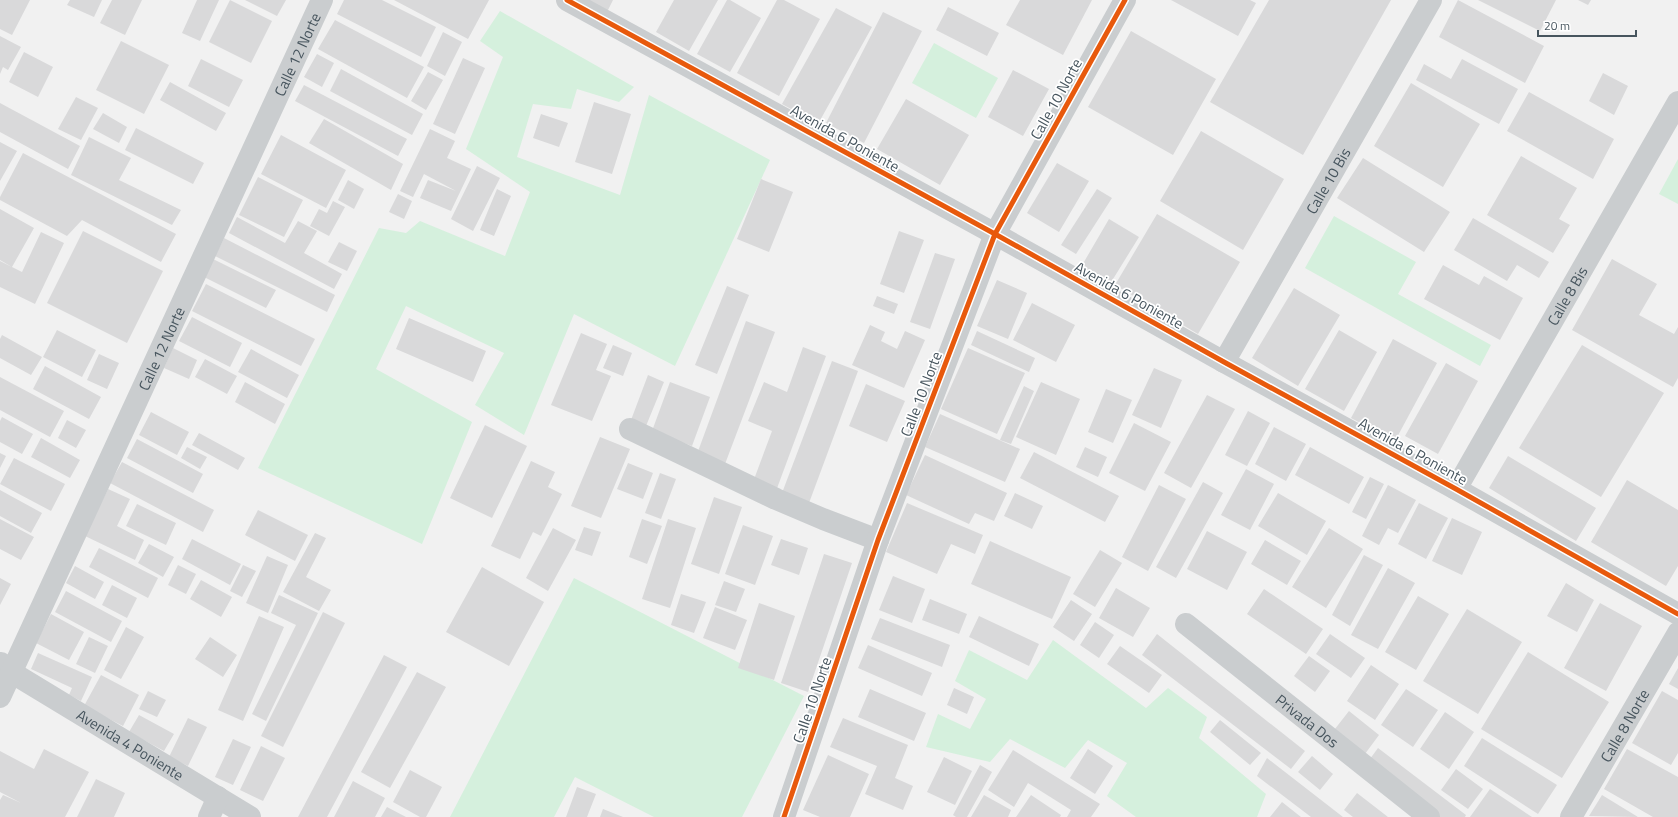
<svg xmlns="http://www.w3.org/2000/svg" width="1678" height="817" font-family="'Titillium Web',sans-serif">
<rect width="100%" height="100%" fill="#f1f1f1"/>
<path fill="#d5f0dd" d="M 500,11 L 634,87 L 619,102 L 577,89 L 571,109 L 533,104 L 517,157 L 620,195 L 649,95 L 770,160 L 675,366 L 574,314 L 524,435 L 475,405 L 504,353 L 406,306 L 376,369 L 472,422 L 422,544 L 258,468 L 379,228 L 406,233 L 420,221 L 505,256 L 530,192 L 466,149 L 503,57 L 480,41 Z
M 934,43 L 998,78 L 976,118 L 912,83 Z
M 1678,159 L 1678,204 L 1659,194 Z
M 1334,216 L 1416,262 L 1398,294 L 1491,345 L 1480,366 L 1305,268 Z
M 574,578 L 804,696 L 742,817 L 654,817 L 575,777 L 554,817 L 450,817 Z
M 1053,640 L 1146,708 L 1168,688 L 1207,717 L 1199,738 L 1266,794 L 1257,817 L 1136,817 L 1107,796 L 1127,763 L 1088,740 L 1065,768 L 1010,739 L 990,762 L 926,747 L 938,714 L 970,729 L 986,699 L 955,681 L 969,650 L 1027,680 Z"/>
<path fill="#d9d9da" d="M 0,0 L 30,0 L 12,35 L 0,29 Z
M 70,0 L 102,0 L 94,17 L 67,5 Z
M 112,0 L 142,0 L 125,35 L 100,23 Z
M 197,0 L 219,0 L 200,41 L 182,33 Z
M 230,0 L 272,21 L 251,63 L 209,42 Z
M 245,0 L 286,0 L 277,16 Z
M 344,0 L 382,0 L 436,27 L 421,57 L 337,14 Z
M 394,0 L 489,0 L 468,39 Z
M 585,0 L 613,0 L 607,12 Z
M 674,0 L 718,0 L 689,51 L 656,32 Z
M 727,0 L 730,0 L 761,18 L 730,72 L 697,54 Z
M 777,0 L 784,0 L 820,19 L 779,96 L 737,73 Z
M 1020,0 L 1092,0 L 1063,55 L 1006,25 Z
M 1171,0 L 1250,0 L 1256,3 L 1238,36 Z
M 1269,0 L 1391,0 L 1303,155 L 1210,102 Z
M 1458,0 L 1544,46 L 1525,83 L 1439,37 Z
M 1478,0 L 1556,0 L 1540,31 Z
M 1578,0 L 1591,0 L 1588,5 Z
M 948,7 L 999,33 L 987,56 L 936,30 Z
M 836,8 L 872,27 L 818,124 L 782,104 Z
M 883,12 L 922,31 L 864,143 L 826,123 Z
M 335,20 L 424,67 L 407,98 L 318,49 Z
M 1131,31 L 1216,79 L 1173,155 L 1088,107 Z
M 443,32 L 462,42 L 445,76 L 427,66 Z
M 0,36 L 21,47 L 8,70 L 3,67 L 0,74 Z
M 121,41 L 169,65 L 144,114 L 96,90 Z
M 24,52 L 53,67 L 38,97 L 9,82 Z
M 317,54 L 334,63 L 322,87 L 304,77 Z
M 463,58 L 485,68 L 455,134 L 433,124 Z
M 201,59 L 243,80 L 229,107 L 188,86 Z
M 1462,59 L 1518,89 L 1499,124 L 1416,80 L 1424,64 L 1451,79 Z
M 341,69 L 423,114 L 412,135 L 330,91 Z
M 1013,70 L 1049,89 L 1023,136 L 988,117 Z
M 428,72 L 443,80 L 426,110 L 411,101 Z
M 1603,73 L 1628,86 L 1614,115 L 1589,101 Z
M 170,82 L 226,113 L 216,131 L 160,100 Z
M 1411,83 L 1480,124 L 1443,187 L 1374,146 Z
M 304,85 L 407,139 L 398,156 L 295,101 Z
M 1529,92 L 1614,139 L 1593,179 L 1507,131 Z
M 76,97 L 98,108 L 81,140 L 58,129 Z
M 906,99 L 969,135 L 940,185 L 877,149 Z
M 594,102 L 631,114 L 612,174 L 575,162 Z
M 0,103 L 80,146 L 68,169 L 0,132 Z
M 103,113 L 127,127 L 119,143 L 93,129 Z
M 541,114 L 568,123 L 559,147 L 533,138 Z
M 324,119 L 403,164 L 391,190 L 309,143 Z
M 136,128 L 204,163 L 193,184 L 125,150 Z
M 430,129 L 455,141 L 447,158 L 471,169 L 451,211 L 420,198 L 428,180 L 456,191 L 424,174 L 413,197 L 400,191 Z
M 1201,131 L 1284,179 L 1243,250 L 1160,201 Z
M 281,135 L 346,170 L 326,208 L 261,174 Z
M 89,137 L 131,158 L 119,180 L 181,210 L 172,225 L 71,175 Z
M 0,142 L 17,151 L 0,181 Z
M 23,153 L 176,234 L 161,262 L 82,220 L 67,236 L 0,200 L 0,197 Z
M 1521,156 L 1577,188 L 1559,219 L 1570,225 L 1553,253 L 1487,215 Z
M 1363,158 L 1450,212 L 1424,252 L 1337,198 Z
M 1057,163 L 1089,181 L 1059,232 L 1027,213 Z
M 477,166 L 500,178 L 473,231 L 451,219 Z
M 258,177 L 303,200 L 284,237 L 239,215 Z
M 761,179 L 793,192 L 769,252 L 737,239 Z
M 348,180 L 364,189 L 354,209 L 338,200 Z
M 497,189 L 511,196 L 494,236 L 480,230 Z
M 1097,189 L 1112,198 L 1076,254 L 1061,245 Z
M 398,194 L 412,201 L 404,219 L 389,212 Z
M 333,201 L 345,207 L 329,236 L 310,226 L 319,209 L 327,213 Z
M 0,209 L 34,228 L 12,267 L 0,260 Z
M 1157,214 L 1240,262 L 1198,334 L 1115,285 Z
M 237,217 L 285,243 L 298,221 L 317,231 L 304,253 L 342,274 L 334,289 L 229,233 Z
M 1473,218 L 1549,262 L 1539,278 L 1517,265 L 1507,281 L 1454,250 Z
M 1109,219 L 1139,237 L 1110,284 L 1081,267 Z
M 83,231 L 163,271 L 127,343 L 47,303 Z
M 899,231 L 924,240 L 904,293 L 880,284 Z
M 41,232 L 64,243 L 35,304 L 0,287 L 0,261 L 22,272 Z
M 224,238 L 335,295 L 327,312 L 215,256 Z
M 339,242 L 357,251 L 347,271 L 328,262 Z
M 935,253 L 955,259 L 930,329 L 910,322 Z
M 213,259 L 276,290 L 266,308 L 204,277 Z
M 1612,259 L 1657,284 L 1639,315 L 1674,334 L 1678,327 L 1678,378 L 1673,387 L 1572,330 Z
M 1443,265 L 1479,285 L 1484,276 L 1523,298 L 1500,340 L 1424,299 Z
M 997,280 L 1027,293 L 1008,339 L 977,326 Z
M 206,284 L 315,339 L 301,366 L 192,311 Z
M 727,286 L 749,295 L 717,374 L 695,365 Z
M 1294,288 L 1340,315 L 1298,386 L 1252,358 Z
M 877,296 L 898,304 L 894,314 L 873,306 Z
M 1032,303 L 1075,325 L 1056,362 L 1013,340 Z
M 192,317 L 242,343 L 230,367 L 179,341 Z
M 409,318 L 486,351 L 473,382 L 396,349 Z
M 746,321 L 775,332 L 725,464 L 697,454 Z
M 870,325 L 885,332 L 881,341 L 897,349 L 905,331 L 925,340 L 904,388 L 852,365 Z
M 57,330 L 96,350 L 82,377 L 43,357 Z
M 1339,330 L 1377,352 L 1344,411 L 1305,389 Z
M 977,331 L 1035,358 L 1029,372 L 971,345 Z
M 581,333 L 607,344 L 596,370 L 611,376 L 592,421 L 551,405 Z
M 2,335 L 42,357 L 31,375 L 0,358 L 0,339 Z
M 1393,339 L 1437,363 L 1395,441 L 1351,418 Z
M 613,345 L 632,353 L 623,376 L 603,368 Z
M 1582,345 L 1664,393 L 1601,497 L 1519,448 Z
M 803,347 L 826,356 L 776,491 L 753,482 L 772,431 L 748,421 L 764,382 L 787,392 Z
M 173,348 L 197,360 L 189,379 L 164,368 Z
M 968,348 L 1025,373 L 997,434 L 941,409 Z
M 251,349 L 299,375 L 287,398 L 238,372 Z
M 99,354 L 119,363 L 107,389 L 87,380 Z
M 205,359 L 237,376 L 227,394 L 195,377 Z
M 832,361 L 858,371 L 809,503 L 782,493 Z
M 1446,363 L 1478,381 L 1438,454 L 1405,436 Z
M 45,366 L 101,397 L 89,419 L 33,389 Z
M 1154,368 L 1182,380 L 1161,428 L 1132,415 Z
M 648,375 L 664,382 L 646,426 L 631,420 Z
M 0,377 L 64,411 L 50,437 L 0,410 Z
M 245,382 L 285,404 L 275,424 L 235,402 Z
M 670,382 L 710,397 L 692,446 L 652,431 Z
M 1041,382 L 1080,399 L 1056,455 L 1016,437 Z
M 866,384 L 905,401 L 887,442 L 849,426 Z
M 1024,386 L 1034,391 L 1011,444 L 1000,440 Z
M 1106,389 L 1132,400 L 1113,443 L 1088,432 Z
M 1207,395 L 1235,409 L 1191,488 L 1164,473 Z
M 1248,411 L 1270,423 L 1247,466 L 1225,455 Z
M 151,412 L 189,432 L 177,455 L 139,435 Z
M 940,414 L 1020,449 L 1005,482 L 925,447 Z
M 2,417 L 33,434 L 22,454 L 0,442 L 0,421 Z
M 67,420 L 86,430 L 76,448 L 58,438 Z
M 1134,423 L 1171,442 L 1145,491 L 1109,473 Z
M 485,425 L 527,446 L 492,518 L 450,498 Z
M 1274,427 L 1306,444 L 1286,481 L 1255,464 Z
M 199,433 L 245,458 L 238,470 L 192,445 Z
M 600,437 L 630,449 L 601,518 L 571,506 Z
M 41,438 L 80,460 L 70,478 L 31,457 Z
M 137,439 L 203,474 L 193,493 L 127,458 Z
M 187,447 L 207,457 L 200,469 L 181,458 Z
M 1085,447 L 1107,457 L 1098,477 L 1076,467 Z
M 1310,447 L 1364,477 L 1349,504 L 1295,475 Z
M 1034,452 L 1119,496 L 1105,522 L 1020,478 Z
M 0,453 L 6,456 L 0,468 Z
M 925,455 L 1007,493 L 994,521 L 975,513 L 969,524 L 906,495 Z
M 1508,456 L 1596,508 L 1576,541 L 1489,488 Z
M 14,458 L 65,484 L 51,511 L 0,484 Z
M 531,461 L 555,472 L 548,487 L 562,494 L 541,536 L 533,532 L 520,559 L 491,546 Z
M 122,462 L 214,510 L 203,532 L 110,483 Z
M 628,463 L 653,473 L 643,499 L 617,489 Z
M 1246,469 L 1274,484 L 1250,530 L 1221,515 Z
M 660,473 L 676,479 L 661,519 L 645,513 Z
M 1370,477 L 1384,484 L 1366,519 L 1352,512 Z
M 1627,480 L 1678,510 L 1678,566 L 1666,586 L 1591,542 Z
M 1203,482 L 1223,493 L 1176,578 L 1156,567 Z
M 1159,485 L 1186,499 L 1148,571 L 1122,557 Z
M 1388,485 L 1416,500 L 1398,533 L 1388,528 L 1379,545 L 1362,536 Z
M 108,489 L 130,499 L 117,526 L 144,540 L 135,560 L 85,536 Z
M 0,490 L 42,513 L 31,533 L 0,516 Z
M 1015,493 L 1043,506 L 1032,529 L 1004,516 Z
M 1278,493 L 1326,521 L 1307,555 L 1258,526 Z
M 714,497 L 742,507 L 719,574 L 691,564 Z
M 907,503 L 983,535 L 975,554 L 951,544 L 937,574 L 886,552 Z
M 1419,503 L 1448,518 L 1426,559 L 1398,544 Z
M 137,504 L 176,523 L 166,545 L 126,526 Z
M 258,510 L 308,535 L 295,561 L 245,535 Z
M 1452,518 L 1482,532 L 1462,575 L 1432,561 Z
M 0,519 L 34,537 L 21,560 L 0,549 Z
M 642,519 L 662,526 L 647,564 L 629,557 Z
M 668,519 L 696,528 L 670,608 L 642,599 Z
M 743,525 L 773,536 L 755,585 L 725,574 Z
M 584,527 L 601,532 L 592,556 L 575,550 Z
M 553,528 L 576,540 L 548,591 L 526,578 Z
M 1329,528 L 1363,549 L 1326,608 L 1292,587 Z
M 1207,531 L 1247,552 L 1227,590 L 1187,569 Z
M 315,533 L 326,538 L 306,577 L 331,590 L 319,611 L 283,592 Z
M 192,539 L 241,564 L 230,585 L 182,559 Z
M 781,539 L 808,548 L 799,575 L 771,565 Z
M 1265,540 L 1301,561 L 1287,585 L 1251,564 Z
M 990,541 L 1071,577 L 1052,619 L 971,584 Z
M 149,544 L 174,557 L 163,577 L 138,563 Z
M 99,548 L 158,578 L 148,598 L 89,567 Z
M 1100,550 L 1122,563 L 1095,607 L 1073,594 Z
M 824,554 L 852,563 L 808,692 L 781,683 Z
M 1364,555 L 1383,565 L 1350,626 L 1332,615 Z
M 267,556 L 288,565 L 268,613 L 246,603 Z
M 178,565 L 196,574 L 186,594 L 168,585 Z
M 243,565 L 256,571 L 242,597 L 230,591 Z
M 75,566 L 104,582 L 95,599 L 66,583 Z
M 482,567 L 544,602 L 509,666 L 446,632 Z
M 1388,568 L 1415,583 L 1378,649 L 1351,635 Z
M 893,576 L 925,589 L 912,623 L 879,610 Z
M 0,578 L 11,584 L 0,605 Z
M 201,580 L 232,597 L 221,617 L 190,599 Z
M 724,581 L 745,589 L 736,612 L 715,605 Z
M 1566,583 L 1594,600 L 1577,632 L 1547,616 Z
M 112,585 L 137,598 L 127,618 L 102,605 Z
M 1116,588 L 1150,608 L 1133,637 L 1099,618 Z
M 1264,589 L 1323,629 L 1306,654 L 1247,614 Z
M 66,591 L 122,621 L 111,642 L 55,612 Z
M 681,594 L 706,602 L 694,633 L 671,625 Z
M 279,595 L 318,613 L 266,721 L 252,714 L 296,625 L 271,613 Z
M 1418,596 L 1449,614 L 1416,670 L 1385,652 Z
M 930,599 L 967,614 L 959,634 L 922,620 Z
M 1071,600 L 1092,614 L 1074,641 L 1053,627 Z
M 759,603 L 795,616 L 774,680 L 738,668 Z
M 1600,603 L 1642,626 L 1606,691 L 1564,668 Z
M 715,607 L 747,620 L 735,650 L 703,638 Z
M 1467,609 L 1522,642 L 1478,714 L 1423,681 Z
M 323,612 L 345,623 L 283,747 L 261,736 Z
M 51,614 L 84,632 L 69,660 L 36,643 Z
M 259,616 L 284,627 L 243,721 L 218,710 Z
M 979,616 L 1039,644 L 1029,666 L 969,637 Z
M 880,618 L 950,645 L 942,667 L 871,639 Z
M 1095,622 L 1114,635 L 1099,658 L 1080,645 Z
M 126,627 L 144,637 L 121,679 L 104,670 Z
M 1157,634 L 1305,751 L 1291,769 L 1142,655 Z
M 1330,634 L 1365,658 L 1351,678 L 1316,654 Z
M 89,637 L 108,646 L 95,673 L 76,664 Z
M 210,637 L 237,655 L 223,677 L 195,659 Z
M 868,645 L 932,673 L 922,696 L 858,668 Z
M 1120,646 L 1162,675 L 1149,693 L 1107,664 Z
M 1528,652 L 1609,702 L 1562,778 L 1481,729 Z
M 38,653 L 92,677 L 81,701 L 69,695 L 72,688 L 31,669 Z
M 384,655 L 407,667 L 327,817 L 298,817 Z
M 1309,656 L 1330,671 L 1315,692 L 1294,676 Z
M 1371,665 L 1399,684 L 1375,720 L 1347,701 Z
M 1678,668 L 1678,689 L 1669,684 Z
M 417,672 L 446,687 L 390,788 L 361,772 Z
M 101,675 L 139,695 L 123,726 L 84,706 Z
M 954,688 L 974,697 L 967,714 L 947,705 Z
M 870,689 L 926,713 L 914,741 L 858,717 Z
M 1406,689 L 1438,710 L 1413,747 L 1381,725 Z
M 148,691 L 166,700 L 157,717 L 139,709 Z
M 1662,691 L 1678,700 L 1678,753 L 1671,765 L 1632,743 Z
M 1349,711 L 1379,735 L 1362,758 L 1331,734 Z
M 1445,712 L 1474,732 L 1449,769 L 1420,749 Z
M 139,715 L 174,734 L 164,751 L 129,732 Z
M 188,718 L 207,727 L 188,766 L 169,757 Z
M 843,718 L 908,745 L 895,778 L 913,786 L 903,810 L 865,794 L 877,766 L 830,747 Z
M 1220,720 L 1261,753 L 1250,765 L 1210,732 Z
M 1482,738 L 1557,785 L 1538,814 L 1464,766 Z
M 233,739 L 251,747 L 233,785 L 215,777 Z
M 261,746 L 285,758 L 263,801 L 240,790 Z
M 1378,748 L 1466,815 L 1465,817 L 1439,817 L 1367,763 Z
M 44,749 L 89,772 L 65,817 L 0,817 L 0,800 L 3,795 L 21,803 L 0,792 L 0,751 L 34,769 Z
M 1088,749 L 1113,766 L 1095,794 L 1070,778 Z
M 1627,749 L 1678,777 L 1678,817 L 1653,817 L 1604,789 Z
M 1013,750 L 1100,804 L 1091,817 L 1067,817 L 1071,810 L 1028,783 L 1014,807 L 988,790 Z
M 828,755 L 869,774 L 850,817 L 820,817 L 803,810 Z
M 1312,756 L 1333,774 L 1320,790 L 1298,772 Z
M 944,757 L 972,771 L 955,805 L 927,792 Z
M 1267,758 L 1343,817 L 1311,817 L 1257,776 Z
M 980,765 L 992,772 L 967,817 L 956,817 L 953,815 Z
M 1456,769 L 1483,789 L 1468,809 L 1441,790 Z
M 410,770 L 442,787 L 426,817 L 420,817 L 393,802 Z
M 96,779 L 125,793 L 114,817 L 77,817 Z
M 353,781 L 385,798 L 375,817 L 334,817 Z
M 577,787 L 596,794 L 587,817 L 566,817 Z
M 1490,789 L 1532,817 L 1470,817 Z
M 1357,793 L 1388,817 L 1353,817 L 1344,810 Z
M 984,795 L 1011,810 L 1008,817 L 971,817 Z
M 1031,795 L 1061,815 L 1060,817 L 1016,817 Z
M 1602,795 L 1638,817 L 1589,816 Z
M 1282,802 L 1301,817 L 1270,817 Z
M 387,807 L 406,817 L 381,817 Z
M 603,809 L 623,817 L 600,817 Z"/>
<g fill="none" stroke-linecap="round" stroke-linejoin="round">
<g stroke="#cacdcf" stroke-width="22">
<path d="M 567,0 L 995,234 L 1224,362 L 1456,489 L 1678,614"/>
<path id="s1" d="M 1224,362 L 1431,0"/>
<path d="M 630,429 L 776,499 L 823,519 L 878,540"/>
<path id="s2" d="M 1456,489 L 1678,102"/>
<path id="s3" d="M 1186,624 L 1429,817"/>
<path id="s4" d="M 1,663 L 11,672 L 250,817"/>
<path id="s5" d="M 0,697 L 322,0"/>
<path d="M 209,817 L 218,797"/>
<path d="M 784,817 L 878,540 L 995,234 L 1125,0"/>
<path id="s6" d="M 1571,817 L 1678,633"/>
</g>
<g stroke="#fff" stroke-width="8">
<path id="cycleway" d="M 567,0 L 995,234 L 1224,362 L 1456,489 L 1678,614
M 784,817 L 878,540 L 995,234 L 1125,0"/>
</g>
<use href="#cycleway" stroke="#e8590c" stroke-width="5"/>
</g>
<g text-anchor="middle" dominant-baseline="central" stroke-width="3.5" stroke-linejoin="round" paint-order="stroke">
<g font-size="15" fill="#47555e" stroke="#fff">
<text stroke="none"><textPath href="#s5" startOffset="708">Calle 12 Norte</textPath></text>
<text transform="translate(1056 99) rotate(-61)">Calle 10 Norte</text>
<text transform="translate(845 138) rotate(29)">Avenida 6 Poniente</text>
<text stroke="none"><textPath href="#s1" startOffset="209">Calle 10 Bis</textPath></text>
<text transform="translate(1129 295) rotate(29)">Avenida 6 Poniente</text>
<text stroke="none"><textPath href="#s2" startOffset="223">Calle 8 Bis</textPath></text>
<text stroke="none"><textPath href="#s5" startOffset="384">Calle 12 Norte</textPath></text>
<text transform="translate(921 394) rotate(-69)">Calle 10 Norte</text>
<text transform="translate(1413 451) rotate(29)">Avenida 6 Poniente</text>
<text transform="translate(812 700) rotate(-71)">Calle 10 Norte</text>
<text stroke="none"><textPath href="#s3" startOffset="155">Privada Dos</textPath></text>
<text stroke="none"><textPath href="#s6" startOffset="106">Calle 8 Norte</textPath></text>
<text stroke="none"><textPath href="#s4" startOffset="153">Avenida 4 Poniente</textPath></text>
</g>
</g>
<path d="M1538 30v6h98v-6" fill="none" stroke="#47555e" stroke-width="2"/>
<text x="1544" y="30" font-size="12" fill="#47555e" stroke="#ffffff" stroke-width="3" paint-order="stroke">20 m</text>
</svg>
